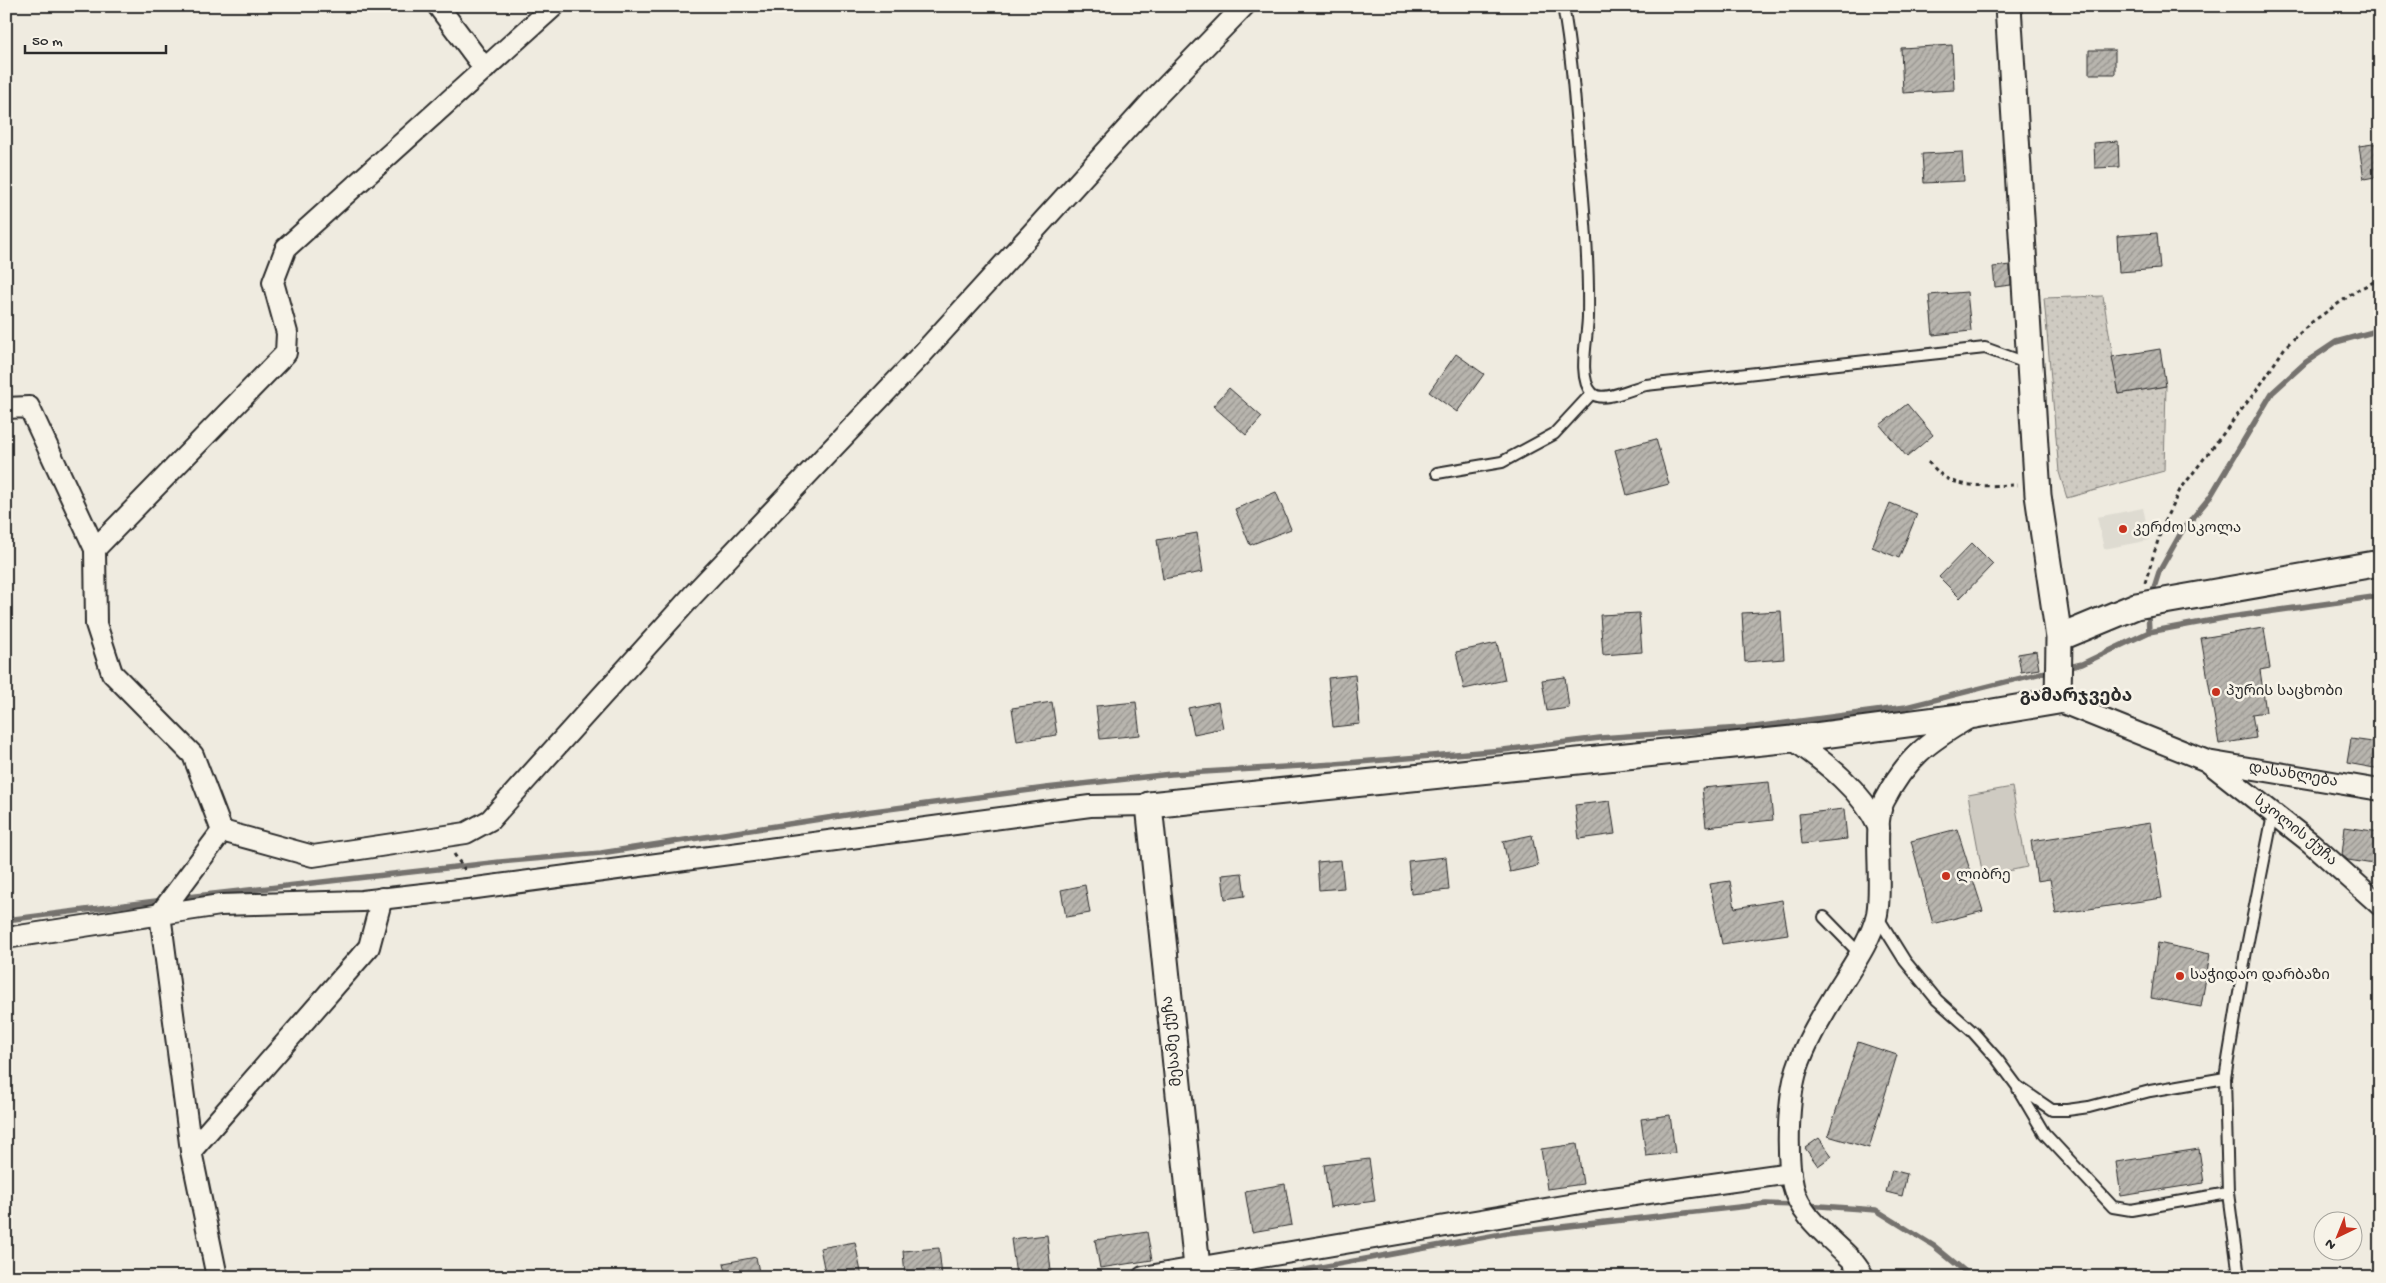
<svg xmlns="http://www.w3.org/2000/svg" width="2386" height="1283" font-family="'Gochi Hand','Noto Sans Georgian',sans-serif">
<defs>
<pattern id="grass-dots" width="8" height="8" patternUnits="userSpaceOnUse" patternTransform="scale(1.25)"><rect width="8" height="8" fill="#cfcbc2"/><path d="M2 2h.1M6 6h.1" fill="none" stroke="#b2aea7" stroke-width="1.8" stroke-linecap="round"/></pattern>
<pattern id="building-hatch" width="6" height="6" patternUnits="userSpaceOnUse" patternTransform="scale(1.25)"><rect width="6" height="6" fill="#b8b5ae"/><path d="M-1 1l2-2M0 6l6-6M5 7l2-2" fill="none" stroke="#96938e"/></pattern>
</defs>
<rect width="100%" height="100%" fill="#efebe0"/>
<filter id="ink" filterUnits="userSpaceOnUse"><feTurbulence type="fractalNoise" baseFrequency=".02" numOctaves="2"/><feDisplacementMap in="SourceGraphic" scale="10" xChannelSelector="R" yChannelSelector="G"/><feConvolveMatrix kernelMatrix="1 2 1 2 8 2 1 2 1" color-interpolation-filters="sRGB"/></filter>
<g filter="url(#ink)">
<path fill="#dedbd1" d="M 2143,508 L 2150,540 L 2104,549 L 2097,517 Z"/>
<path fill="url(#grass-dots)" stroke="#7d7b76" d="M 2103,296 L 2119,394 L 2166,386 L 2164,471 L 2067,498 L 2059,472 L 2044,298 Z"/>
<path fill="#cfcbc2" stroke="#7d7b76" d="M 2012,787 L 2027,867 L 1983,876 L 1968,795 Z"/>
<g fill="none" stroke-linecap="round" stroke-linejoin="round">
<path stroke="#74726e" stroke-width="5.5" d="M 2151,597 L 2159,572 L 2182,531 L 2210,497 L 2272,393 L 2306,362 L 2336,342 L 2380,330
M 2148,610 L 2149,632
M 2065,668 L 2082,664 L 2149,632 L 2224,618 L 2380,596
M 178,898 L 500,862 L 601,853 L 866,812 L 1046,788 L 1171,774 L 1335,764 L 1503,750 L 1600,738 L 1755,727 L 1906,707 L 2053,670
M 6,920 L 164,900
M 1806,1205 L 1876,1210 L 1934,1246 L 1972,1277
M 1267,1277 L 1507,1233 L 1766,1204 L 1797,1205"/>
</g>
<path fill="url(#building-hatch)" stroke="#2b2b2b" d="M 1952,45 L 1954,90 L 1903,93 L 1901,48 Z
M 2089,50 L 2115,50 L 2115,74 L 2089,74 Z
M 2118,141 L 2119,167 L 2095,168 L 2094,143 Z
M 2380,143 L 2380,176 L 2364,179 L 2359,146 Z
M 1962,152 L 1964,181 L 1924,183 L 1922,154 Z
M 2157,233 L 2160,269 L 2119,272 L 2117,236 Z
M 2010,265 L 2011,285 L 1995,287 L 1993,267 Z
M 1967,292 L 1971,331 L 1933,335 L 1929,295 Z
M 2160,349 L 2166,386 L 2119,394 L 2112,357 Z
M 1456,354 L 1484,374 L 1457,412 L 1429,392 Z
M 1229,388 L 1262,417 L 1246,435 L 1213,406 Z
M 1907,404 L 1933,435 L 1907,457 L 1880,425 Z
M 1656,439 L 1669,484 L 1627,495 L 1615,450 Z
M 1276,492 L 1291,529 L 1250,545 L 1235,509 Z
M 1890,503 L 1917,514 L 1899,558 L 1872,547 Z
M 1197,533 L 1203,572 L 1163,579 L 1157,540 Z
M 1972,543 L 1993,564 L 1960,598 L 1939,577 Z
M 1781,611 L 1784,659 L 1745,662 L 1742,613 Z
M 1639,613 L 1642,652 L 1603,655 L 1600,615 Z
M 2264,628 L 2270,668 L 2260,670 L 2266,712 L 2252,714 L 2256,738 L 2219,744 L 2201,638 Z
M 1497,643 L 1505,680 L 1464,689 L 1456,652 Z
M 2036,651 L 2039,669 L 2021,672 L 2018,654 Z
M 1355,675 L 1360,724 L 1333,727 L 1328,678 Z
M 1565,677 L 1569,708 L 1547,711 L 1542,680 Z
M 1052,702 L 1057,735 L 1017,741 L 1012,708 Z
M 1136,702 L 1140,735 L 1100,739 L 1096,706 Z
M 1218,702 L 1223,728 L 1194,734 L 1188,708 Z
M 2351,739 L 2380,743 L 2380,769 L 2347,763 Z
M 1769,782 L 1773,820 L 1706,827 L 1702,788 Z
M 1610,801 L 1615,834 L 1579,839 L 1575,805 Z
M 1844,809 L 1847,839 L 1802,844 L 1799,814 Z
M 2150,823 L 2162,898 L 2056,914 L 2050,879 L 2037,881 L 2031,841 Z
M 2345,827 L 2380,832 L 2380,865 L 2348,860 L 2342,855 Z
M 1957,829 L 1983,911 L 1933,924 L 1911,841 Z
M 1532,835 L 1538,866 L 1510,872 L 1503,841 Z
M 1446,857 L 1449,890 L 1411,894 L 1408,861 Z
M 1341,860 L 1344,888 L 1319,890 L 1317,862 Z
M 1242,873 L 1245,896 L 1225,899 L 1222,875 Z
M 1730,881 L 1735,908 L 1782,900 L 1788,934 L 1722,944 L 1710,884 Z
M 1085,885 L 1090,913 L 1066,917 L 1061,890 Z
M 2158,943 L 2210,954 L 2201,1007 L 2151,998 Z
M 1858,1042 L 1897,1055 L 1869,1148 L 1828,1136 Z
M 1670,1115 L 1675,1153 L 1646,1156 L 1641,1119 Z
M 1819,1138 L 1832,1156 L 1818,1166 L 1805,1148 Z
M 1577,1144 L 1583,1184 L 1547,1189 L 1541,1149 Z
M 2199,1149 L 2204,1183 L 2121,1196 L 2116,1162 Z
M 1369,1159 L 1375,1201 L 1330,1207 L 1324,1165 Z
M 1892,1170 L 1907,1174 L 1902,1196 L 1886,1192 Z
M 1285,1184 L 1292,1225 L 1252,1232 L 1245,1191 Z
M 1147,1232 L 1152,1260 L 1100,1268 L 1095,1240 Z
M 1047,1235 L 1051,1271 L 1016,1275 L 1011,1239 Z
M 855,1242 L 862,1277 L 826,1277 L 820,1248 Z
M 939,1248 L 942,1277 L 905,1277 L 903,1251 Z
M 756,1257 L 760,1277 L 727,1277 L 724,1263 Z"/>
<g fill="none" stroke-linecap="round" stroke-linejoin="round">
<g stroke="#2b2b2b" stroke-width="14">
<path id="service" d="M 1563,6 C 1572,55 1575,104 1579,153 C 1584,207 1589,262 1588,316 C 1588,336 1577,378 1592,393 C 1602,404 1632,388 1646,385 L 1985,348 L 2029,364
M 1437,473 L 1502,462 L 1554,434 L 1592,393
M 1877,916 L 1905,961 L 1937,1000 L 1973,1032 L 1997,1059 L 2017,1086 L 2052,1110 L 2067,1110 L 2089,1107 L 2150,1091 L 2225,1078
M 1824,917 L 1859,953
M 2018,1089 L 2044,1133 L 2113,1207 L 2131,1210 L 2228,1193
M 2241,1277 L 2238,1269 L 2228,1193 L 2225,1078 L 2246,951 L 2273,815"/>
</g>
<g stroke="#2b2b2b" stroke-width="24">
<g id="minor">
<path d="M 438,6 L 485,69"/>
<path d="M 6,408 L 29,407 L 95,549"/>
<path id="s1" d="M 2058,701 L 2207,761 L 2380,790"/>
<path d="M 1792,739 C 1826,763 1861,789 1879,828"/>
<path id="s2" d="M 2208,762 L 2311,843 L 2380,905"/>
<path d="M 222,831 L 313,856 L 466,833 L 490,820 L 692,596 L 923,353 L 1152,101 L 1244,6"/>
<path d="M 6,938 L 220,905 L 362,901 L 476,888 L 1090,806 L 1149,805"/>
<path d="M 191,1151 L 369,947 L 382,898"/>
<path d="M 217,1277 L 191,1151 L 160,914 L 222,831 L 193,755 L 112,673 L 96,624 L 95,549 L 286,353 L 287,333 L 273,282 L 286,248 L 554,6"/>
<path d="M 1143,1277 L 1599,1200 L 1791,1173"/>
<path d="M 1864,1277 C 1859,1270 1855,1262 1848,1256 C 1827,1235 1800,1216 1793,1186 C 1786,1156 1788,1098 1797,1069 C 1806,1041 1822,1016 1837,991 C 1851,968 1871,941 1877,914 C 1883,883 1872,824 1884,801 C 1906,758 1928,742 1969,718"/>
</g>
</g>
<g stroke="#2b2b2b" stroke-width="29">
<path id="tertiary" d="M 2059,638 L 2136,606 L 2380,563
M 1198,1277 L 1149,805 L 1792,739 L 1975,715 L 2058,701 L 2059,638 L 2038,495 L 2008,6"/>
</g>
<path stroke="#2b2b2b" stroke-width="3" stroke-dasharray="4 4" stroke-linecap="butt" d="M 1928,462 C 1934,467 1939,474 1946,478 C 1966,489 1995,485 2017,485
M 2145,583 L 2163,524 L 2180,490 L 2259,387 L 2286,346 L 2312,322 L 2359,289 L 2380,279
M 454,854 L 465,870"/>
<use href="#service" stroke="#f7f3e8" stroke-width="10"/>
<use href="#minor" stroke="#f7f3e8" stroke-width="20"/>
<use href="#tertiary" stroke="#f7f3e8" stroke-width="25"/>
</g>
</g>
<g fill="#c8321e" stroke="#f7f3e8" stroke-width="2">
<circle cx="2123" cy="529" r="5"/>
<circle cx="2216" cy="692" r="5"/>
<circle cx="1946" cy="876" r="5"/>
<circle cx="2180" cy="976" r="5"/>
</g>
<g text-anchor="middle" dominant-baseline="central" stroke-width="5" stroke-linejoin="round" paint-order="stroke">
<g font-size="15" fill="#2b2b2b" stroke="#f7f3e8" text-anchor="start">
<text x="2133" y="529">კერძო სკოლა</text>
<text x="2226" y="692">პურის საცხობი</text>
<text x="1956" y="876">ლიბრე</text>
<text x="2190" y="976">საჭიდაო დარბაზი</text>
</g>
<g font-size="15" fill="#2b2b2b" stroke="#f7f3e8">
<text stroke="none"><textPath href="#s1" startOffset="248">დასახლება</textPath></text>
<text stroke="none"><textPath href="#s2" startOffset="111">სკოლის ქუჩა</textPath></text>
<text transform="translate(1173 1041) rotate(-96)">მესამე ქუჩა</text>
</g>
<g font-size="18" font-weight="bold" fill="#2b2b2b" stroke="#f7f3e8">
<text x="2076" y="697">გამარჯვება</text>
</g>
</g>
<rect width="2386" height="1283" fill="none" stroke="#f7f3e8" stroke-width="25"/>
<rect x="12" y="12" width="2361" height="1258" fill="none" stroke="#2b2b2b" stroke-width="2" filter="url(#ink)"/>
<g transform="translate(2338 1236) rotate(223)"><circle r="24" fill="#f7f3e8" stroke="#a5a39c"/>
<path d="M0-4L9 19L0 12L-9 19Z" fill="#c8321e"/>
<text y="-8" font-size="14" font-weight="bold" text-anchor="middle" fill="#2b2b2b">N</text>
</g>
<path d="M25 45v8h141v-8" fill="none" stroke="#2b2b2b" stroke-width="2.5"/>
<text x="32" y="45" font-size="15" fill="#2b2b2b" stroke="#f7f3e8" stroke-width="4" paint-order="stroke">50 m</text>
</svg>
